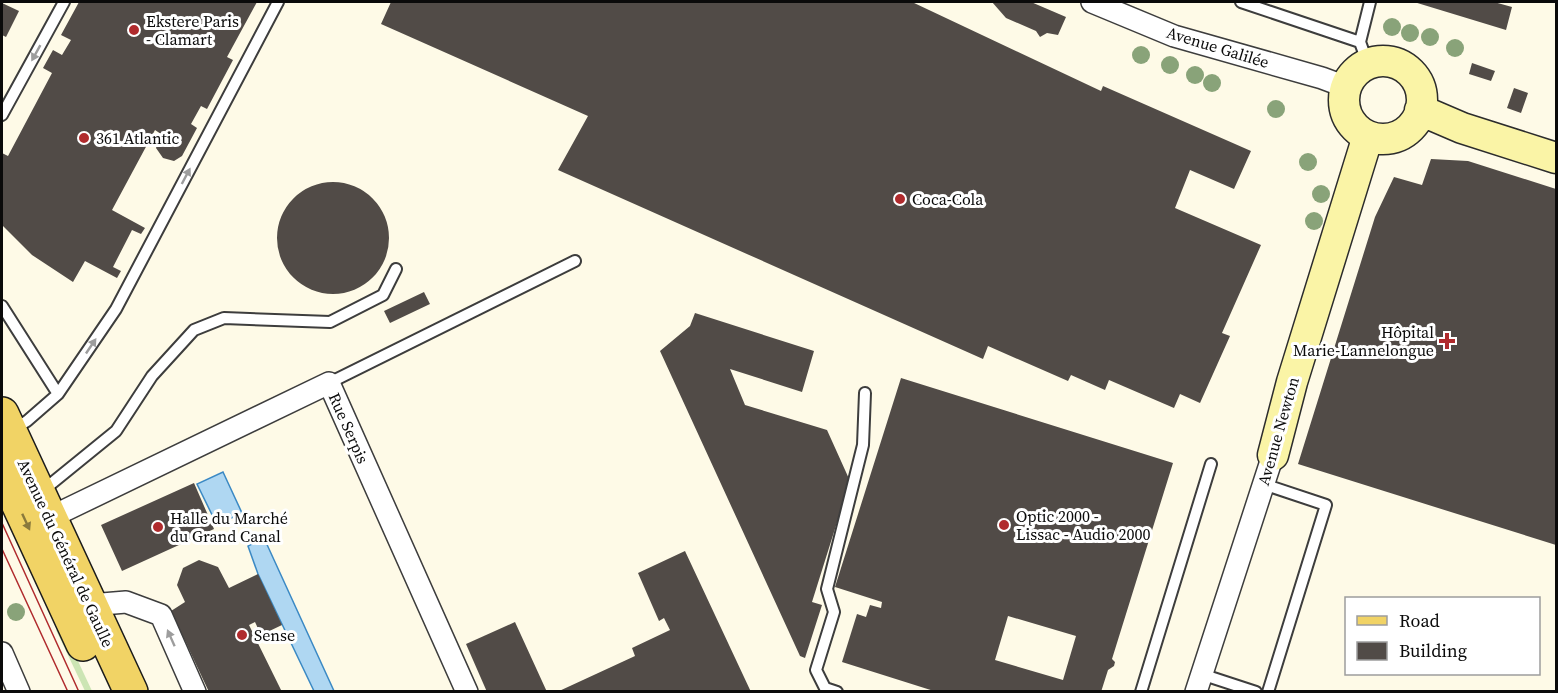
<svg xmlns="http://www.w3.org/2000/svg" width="1558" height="693" font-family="'Source Serif 4',serif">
<rect width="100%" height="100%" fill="#fefae7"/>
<path fill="#cce5b4" d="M 62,627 L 92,691 L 85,691 L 56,630 Z"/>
<path fill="#afd7f2" stroke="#3b89c4" stroke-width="1.5" d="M 223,472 L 242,513 L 217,525 L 197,484 Z
M 264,538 L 334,691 L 314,691 L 258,574 L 248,546 Z"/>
<path fill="#514b47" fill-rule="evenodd" d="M 79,2 L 257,2 L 227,57 L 233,60 L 207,109 L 201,106 L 191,124 L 197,128 L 182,156 L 174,161 L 163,158 L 156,148 L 161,134 L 155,130 L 112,210 L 145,228 L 141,234 L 132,230 L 113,267 L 121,271 L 117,278 L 85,261 L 73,282 L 32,255 L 2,225 L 2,153 L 8,156 L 52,73 L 43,68 L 53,50 L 62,55 L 71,40 L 61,35 Z
M 391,2 L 912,2 L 1101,91 L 1103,86 L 1251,151 L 1234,189 L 1190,170 L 1175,208 L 1261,245 L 1222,333 L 1230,336 L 1200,403 L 1180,394 L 1174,408 L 1109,380 L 1105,390 L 1071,375 L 1068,381 L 988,346 L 983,359 L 558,170 L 588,116 L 381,24 Z
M 992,2 L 1031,2 L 1066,17 L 1058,35 L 1047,33 L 1040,37 L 1036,31 L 1006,18 Z
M 1414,2 L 1494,2 L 1512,7 L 1506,30 Z
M 2,3 L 19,11 L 6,37 L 2,35 Z
M 1472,63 L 1495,71 L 1491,81 L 1469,74 Z
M 1514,88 L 1528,93 L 1521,113 L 1507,108 Z
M 1431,159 L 1468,161 L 1556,189 L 1556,545 L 1298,464 L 1375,217 L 1394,177 L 1422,185 Z
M277 238a56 56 0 1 1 112 0a56 56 0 1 1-112 0Z
M 424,292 L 430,304 L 390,323 L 384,311 Z
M 695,313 L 814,351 L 802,392 L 730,369 L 745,405 L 827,430 L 850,481 L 812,602 L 822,605 L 805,658 L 800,656 L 660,351 L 690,326 Z
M 901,378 L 1173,463 L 1112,659 L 1115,662 L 1114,666 L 1108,670 L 1101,692 L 937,692 L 842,662 L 857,614 L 866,617 L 870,605 L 881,608 L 882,602 L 835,587 ZM 1008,616 L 1076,636 L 1063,680 L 995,660 Z
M 194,483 L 214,529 L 122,571 L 101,525 Z
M 685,551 L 751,692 L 557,692 L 635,656 L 632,648 L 670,630 L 664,618 L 659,621 L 638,573 Z
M 199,560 L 218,567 L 229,588 L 258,574 L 282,625 L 261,635 L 255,622 L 249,625 L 282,692 L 209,692 L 171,611 L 185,602 L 177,585 L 183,568 Z
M 515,622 L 547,692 L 487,692 L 466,644 Z"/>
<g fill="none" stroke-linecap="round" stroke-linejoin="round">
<g stroke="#3d3d3d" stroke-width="14">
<path id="lane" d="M 1241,2 L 1360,42
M 1368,64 L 1360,42 L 1370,2
M 2,115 L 64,2
M 2,306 L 58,394
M 329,383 L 575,261
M 14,429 L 27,421 L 58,394 L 116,309 L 278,2
M 1263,484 L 1326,505 L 1268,692
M 41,492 L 116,431 L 152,376 L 194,330 L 224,318 L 330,322 L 383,295 L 396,269
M 1201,674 L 1256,692
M 837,692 L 825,688 L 816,670 L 834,612 L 827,589 L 863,445 L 865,393
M 1141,692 L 1211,464"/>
</g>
<g stroke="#3d3d3d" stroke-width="24">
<path id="street" d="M 1092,2 L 1174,36 L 1322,78 L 1346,87
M 49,518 L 329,383 L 467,692
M 90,605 L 126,602 L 161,615 L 195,692
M 2,653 L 19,692
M 1196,692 L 1273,455"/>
</g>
<g stroke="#2c2c2c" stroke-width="33">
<path id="secondary" d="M1344 100a39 39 0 1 1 78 0a39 39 0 1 1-78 0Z
M 1420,110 L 1462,128 L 1556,158
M 1273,455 L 1292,382 L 1368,136"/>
</g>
<g stroke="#1b1b1b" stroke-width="36">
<path id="primary" d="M 2,414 L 131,692
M 2,469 L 83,644"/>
</g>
<use href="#lane" stroke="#fff" stroke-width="10"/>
<use href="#street" stroke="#fff" stroke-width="21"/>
<use href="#secondary" stroke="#faf4a6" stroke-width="30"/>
<use href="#primary" stroke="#f1d365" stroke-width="33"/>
<path stroke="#b02b2d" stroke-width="1.5" d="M 2,523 L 79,692
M 2,549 L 68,692"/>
</g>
<g fill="#89a379">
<circle cx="1392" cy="27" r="9"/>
<circle cx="1410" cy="33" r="9"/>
<circle cx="1430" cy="37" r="9"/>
<circle cx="1455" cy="48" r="9"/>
<circle cx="1141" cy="55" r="9"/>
<circle cx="1170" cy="65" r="9"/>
<circle cx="1195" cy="75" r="9"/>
<circle cx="1212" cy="83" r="9"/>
<circle cx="1276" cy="109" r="9"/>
<circle cx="1308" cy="162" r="9"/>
<circle cx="1321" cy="194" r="9"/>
<circle cx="1314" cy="221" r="9"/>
<circle cx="16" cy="612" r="9"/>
</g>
<defs><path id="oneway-solid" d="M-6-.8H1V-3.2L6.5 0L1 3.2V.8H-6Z" transform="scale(1.5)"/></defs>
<g fill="#9d9d9d">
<use href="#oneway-solid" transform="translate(36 53) rotate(119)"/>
<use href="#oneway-solid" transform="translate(186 176) rotate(-62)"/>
<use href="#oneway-solid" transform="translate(91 346) rotate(-56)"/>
<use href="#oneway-solid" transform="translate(171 638) rotate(-114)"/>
</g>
<use fill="#89793c" href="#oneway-solid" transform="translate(26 522) rotate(65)"/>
<g fill="#b02b2d" stroke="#fff" stroke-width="2">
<circle cx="134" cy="30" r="6"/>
<circle cx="84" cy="138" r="6"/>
<circle cx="900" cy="199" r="6"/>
<path d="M1444 332h6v6h6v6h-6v6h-6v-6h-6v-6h6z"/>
<circle cx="1004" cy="525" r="6"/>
<circle cx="158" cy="527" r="6"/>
<circle cx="242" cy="635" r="6"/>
</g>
<g text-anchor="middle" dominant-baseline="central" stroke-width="6" stroke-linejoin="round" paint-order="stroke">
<g font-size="16" fill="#0a0a0a" stroke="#fff" text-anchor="start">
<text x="146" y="21">Ekstere Paris<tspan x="146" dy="18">- Clamart</tspan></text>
<text x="96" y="138">361 Atlantic</text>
<text x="912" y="199">Coca-Cola</text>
<text x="1434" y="332" text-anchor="end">Hôpital<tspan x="1434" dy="18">Marie-Lannelongue</tspan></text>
<text x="1016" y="516">Optic 2000 -<tspan x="1016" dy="18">Lissac - Audio 2000</tspan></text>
<text x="170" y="518">Halle du Marché<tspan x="170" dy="18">du Grand Canal</tspan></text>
<text x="254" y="635">Sense</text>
</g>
<g font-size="16" fill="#0a0a0a" stroke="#fff">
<text transform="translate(1218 47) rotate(17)">Avenue Galilée</text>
<text transform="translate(349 428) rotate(66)">Rue Serpis</text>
<text transform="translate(1278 431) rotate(-74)">Avenue Newton</text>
<text transform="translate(66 553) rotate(65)">Avenue du Général de Gaulle</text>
</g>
</g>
<rect width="1558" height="693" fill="none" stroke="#0a0a0a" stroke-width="6"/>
<rect x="1345" y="597" width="195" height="78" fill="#ffffff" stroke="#9d9d9d" stroke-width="1.5"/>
<rect x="1357" y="616" width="30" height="9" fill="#f1d365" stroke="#9d9d9d" stroke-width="1.5"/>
<text x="1399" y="627" font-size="18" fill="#0a0a0a">Road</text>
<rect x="1357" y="642" width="30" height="18" fill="#514b47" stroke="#9d9d9d" stroke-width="1.5"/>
<text x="1399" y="657" font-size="18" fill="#0a0a0a">Building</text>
</svg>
